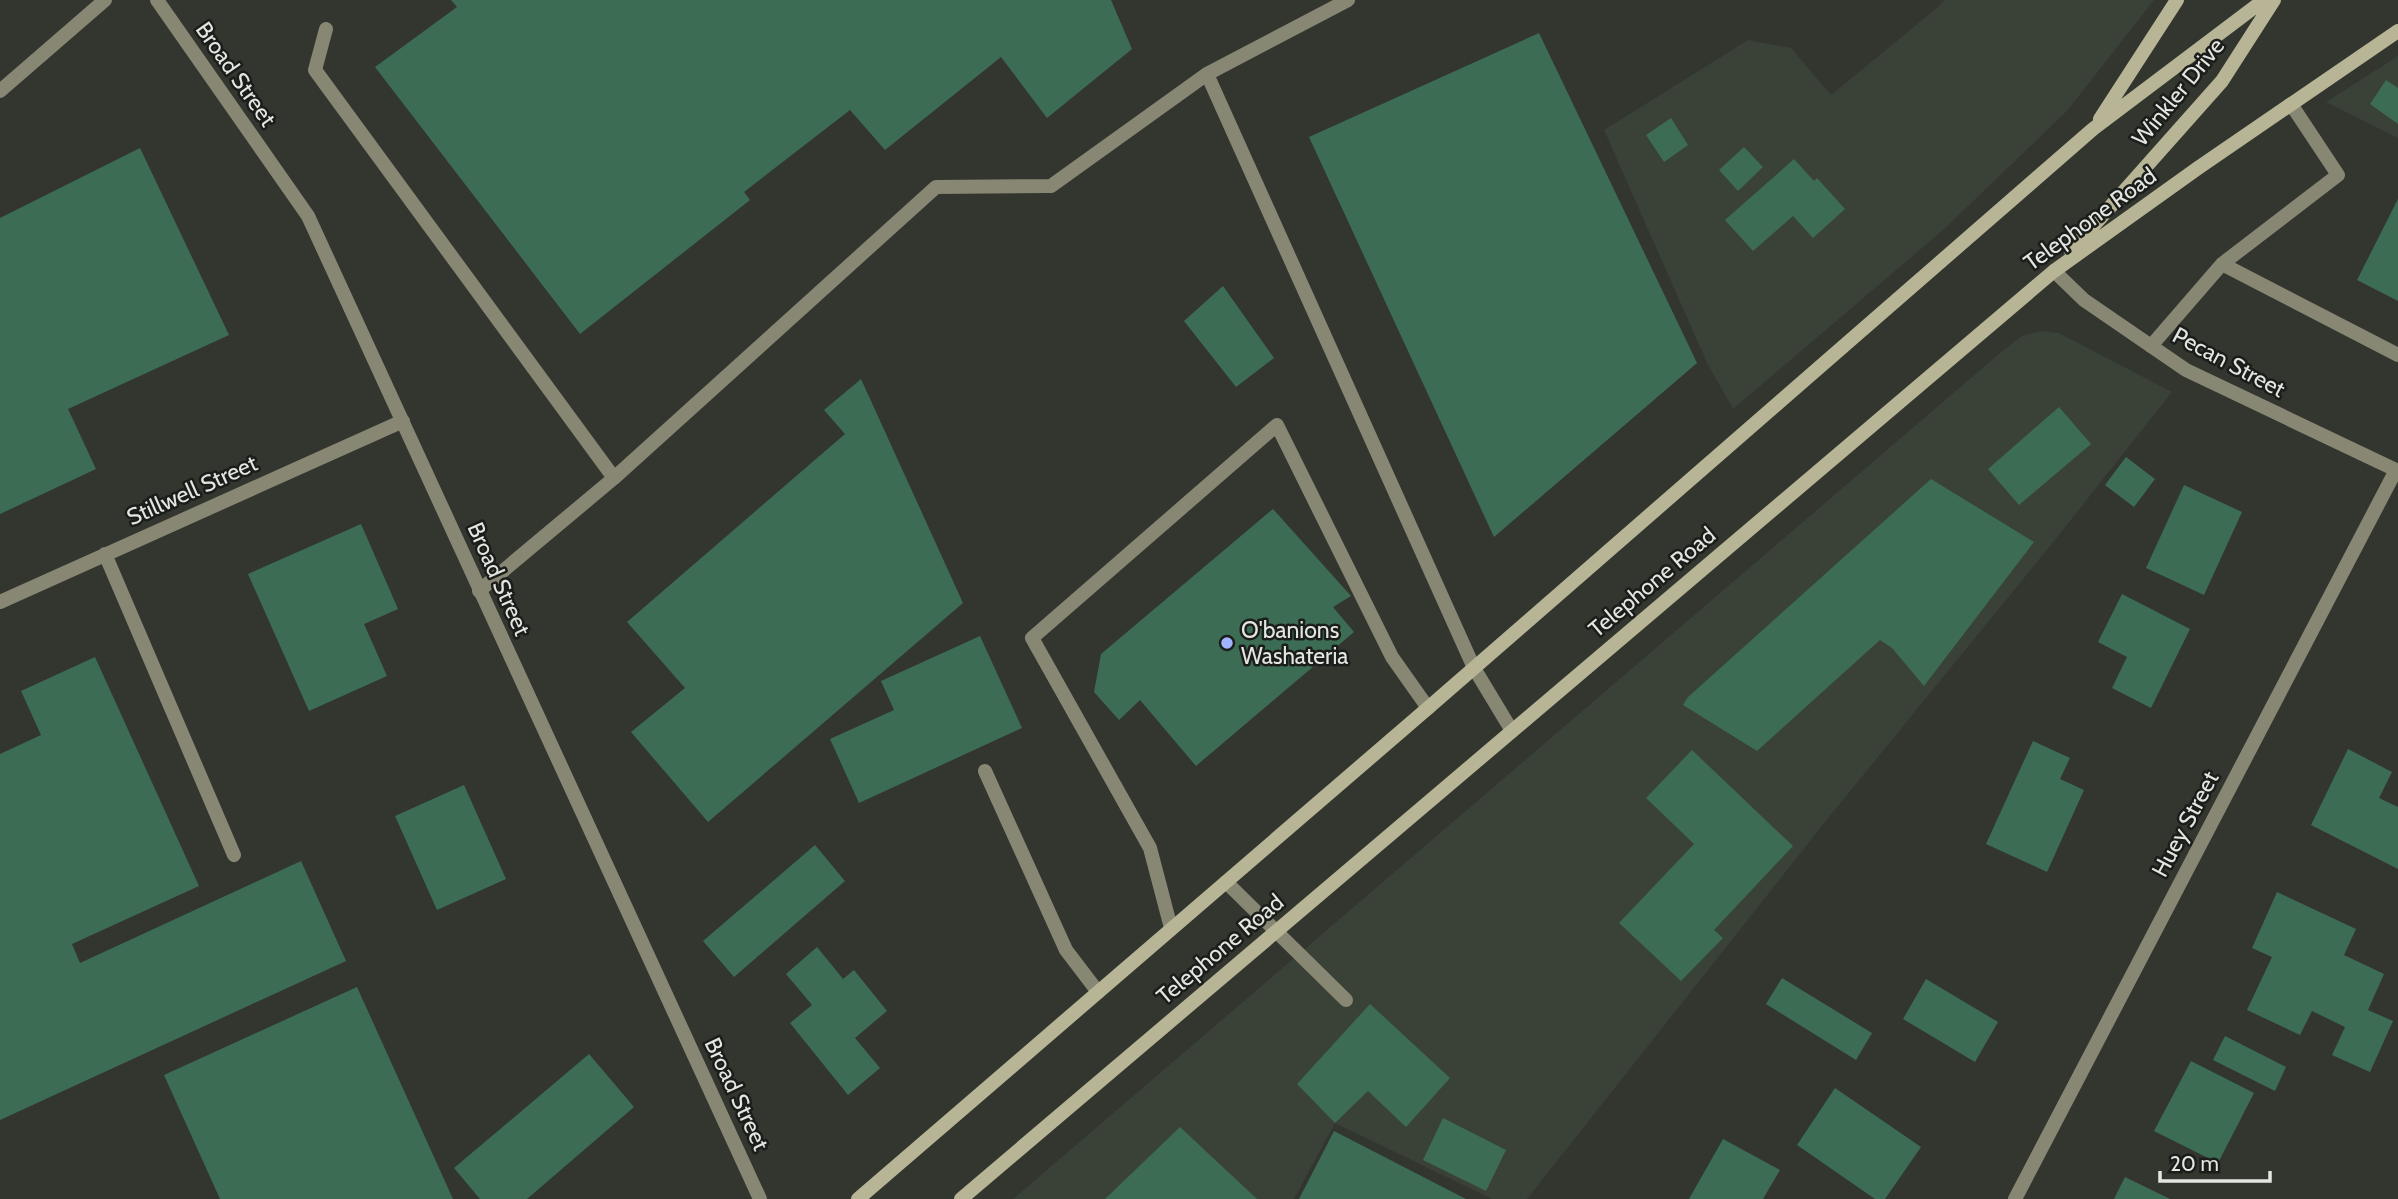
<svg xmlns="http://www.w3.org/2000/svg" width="2398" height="1199" font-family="Cabin,sans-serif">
<rect width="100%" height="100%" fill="#32362f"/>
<path fill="#3a4136" d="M 1944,0 L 2154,0 L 2067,111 L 1942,231 L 1733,409 L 1708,365 L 1604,130 L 1748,40 L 1791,48 L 1831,95 L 1938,7 Z
M 2398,56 L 2398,138 L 2326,102 Z
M 2041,331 L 2059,333 L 2172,392 L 2055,540 L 1829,817 L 1527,1199 L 1492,1199 L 1335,1123 L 1294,1199 L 1013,1199 L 2000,353 L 2022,336 Z"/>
<path fill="#3d6c54" d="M 451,0 L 1111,0 L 1132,49 L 1047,118 L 1001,57 L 885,150 L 850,110 L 744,192 L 750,200 L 580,334 L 375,67 L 457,7 Z
M 1539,33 L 1697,363 L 1494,537 L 1309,137 Z
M 2386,80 L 2398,88 L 2398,124 L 2370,104 Z
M 1671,118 L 1688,145 L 1664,162 L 1646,135 Z
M 1744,147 L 1763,167 L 1738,191 L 1719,170 Z
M 140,148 L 229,335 L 68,409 L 96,469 L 0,514 L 0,218 Z
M 1794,159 L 1814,181 L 1817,178 L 1845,209 L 1813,238 L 1793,216 L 1753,251 L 1725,220 Z
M 2398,199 L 2398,301 L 2357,280 Z
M 1223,286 L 1274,358 L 1236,387 L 1184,321 Z
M 861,379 L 963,603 L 708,822 L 631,732 L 685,688 L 627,622 L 845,434 L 824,410 Z
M 2059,407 L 2091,444 L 2019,505 L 1988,469 Z
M 2126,457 L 2155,479 L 2134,507 L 2105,485 Z
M 1931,479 L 2034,542 L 1924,686 L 1892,648 L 1880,640 L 1757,751 L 1683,705 L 1688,697 Z
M 2184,485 L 2242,512 L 2204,595 L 2146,568 Z
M 1273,509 L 1351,596 L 1333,607 L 1354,632 L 1196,766 L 1140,700 L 1119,720 L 1094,692 L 1101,654 Z
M 361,524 L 398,609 L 364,624 L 387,676 L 309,711 L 248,574 Z
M 2122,594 L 2190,629 L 2151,708 L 2112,688 L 2127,657 L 2098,642 Z
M 980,636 L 1022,728 L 859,803 L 830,739 L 894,710 L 881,681 Z
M 95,657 L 199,886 L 72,944 L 80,963 L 301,861 L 346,961 L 0,1120 L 0,754 L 41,735 L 21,691 Z
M 2033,741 L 2070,758 L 2060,779 L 2084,790 L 2047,872 L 1986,844 Z
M 2348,749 L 2392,772 L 2379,798 L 2398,807 L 2398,869 L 2311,825 Z
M 1692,750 L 1793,846 L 1714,930 L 1723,938 L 1681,981 L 1619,923 L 1694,844 L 1646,798 Z
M 464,785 L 506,879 L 437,910 L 395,816 Z
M 815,845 L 845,881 L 734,977 L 703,941 Z
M 2277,892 L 2356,929 L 2344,955 L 2384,974 L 2368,1010 L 2393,1021 L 2370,1072 L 2332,1055 L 2345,1027 L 2312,1011 L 2300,1035 L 2247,1010 L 2272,957 L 2252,948 Z
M 817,947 L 843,979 L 854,970 L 887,1011 L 855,1038 L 880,1068 L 848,1095 L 790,1023 L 812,1005 L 786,974 Z
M 1782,978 L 1872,1033 L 1856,1060 L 1766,1004 Z
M 1926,979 L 1998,1022 L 1975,1062 L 1903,1019 Z
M 357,987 L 453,1199 L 220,1199 L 164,1075 Z
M 1370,1004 L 1450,1078 L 1406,1127 L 1368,1091 L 1335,1123 L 1297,1084 Z
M 2225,1036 L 2286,1067 L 2275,1091 L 2213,1060 Z
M 589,1054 L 634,1107 L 527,1199 L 480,1199 L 454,1168 Z
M 2191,1061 L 2254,1093 L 2218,1163 L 2154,1131 Z
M 1835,1088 L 1921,1147 L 1885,1199 L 1875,1199 L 1797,1145 Z
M 1443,1118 L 1506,1150 L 1486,1191 L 1423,1160 Z
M 1180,1127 L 1257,1199 L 1105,1199 Z
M 1334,1131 L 1466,1199 L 1299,1199 Z
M 1723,1139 L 1780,1170 L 1763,1199 L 1689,1199 Z
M 2125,1177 L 2170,1199 L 2114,1199 Z"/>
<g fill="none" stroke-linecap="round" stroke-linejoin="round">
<path stroke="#888773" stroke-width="14" d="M 326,29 L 315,70 L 614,478
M 1207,74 L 1348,0
M 0,91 L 105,0
M 2222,264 L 2398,355
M 2151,346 L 2222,264 L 2338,175 L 2291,104
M 105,554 L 234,855
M 479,591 L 614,478 L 936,187 L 1051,186 L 1207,74 L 1474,668 L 1512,731
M 0,602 L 403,421
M 985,771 L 1066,950 L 1098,992
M 1226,882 L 1346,1000
M 1171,928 L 1150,848 L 1032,638 L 1277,425 L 1392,657 L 1428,708"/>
<path stroke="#888773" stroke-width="14" d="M 2054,271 L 2084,300 L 2186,370 L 2398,471
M 2015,1199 L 2396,470"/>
<path stroke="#888773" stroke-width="14" d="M 157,0 L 308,216 L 760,1199"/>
<path stroke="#b7b595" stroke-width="14" d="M 2100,119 L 2177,0
M 2071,251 L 2222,81 L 2274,0
M 858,1199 L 1428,708 L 2093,129 L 2264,0
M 961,1199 L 2054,271 L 2198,168 L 2398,31"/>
</g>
<circle fill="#a0b3fd" stroke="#1b1d1a" stroke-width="2.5" cx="1227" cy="643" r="7"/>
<g text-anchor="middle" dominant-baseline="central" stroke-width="5" stroke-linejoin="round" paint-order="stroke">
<g font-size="23" fill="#e4e6e2" stroke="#1b1d1a">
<text transform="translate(236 74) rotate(55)">Broad Street</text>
<text transform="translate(2178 92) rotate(-51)">Winkler Drive</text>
<text transform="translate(2090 219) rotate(-36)">Telephone Road</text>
<text transform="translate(2229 362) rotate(28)">Pecan Street</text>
<text transform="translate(192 490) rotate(-24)">Stillwell Street</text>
<text transform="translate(499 579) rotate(66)">Broad Street</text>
<text transform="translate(1652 582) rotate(-40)">Telephone Road</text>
<text transform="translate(2185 824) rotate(-62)">Huey Street</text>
<text transform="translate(1220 949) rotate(-40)">Telephone Road</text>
<text transform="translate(737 1094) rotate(65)">Broad Street</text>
</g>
<g font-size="23" fill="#e4e6e2" stroke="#1b1d1a" text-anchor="start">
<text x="1241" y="630">O'banions<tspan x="1241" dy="26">Washateria</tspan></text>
</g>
</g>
<path d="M2160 1171v10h110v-10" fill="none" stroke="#e4e6e2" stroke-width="3.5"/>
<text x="2170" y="1171" font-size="21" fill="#e4e6e2" stroke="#1b1d1a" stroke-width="5" paint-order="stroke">20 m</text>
</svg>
